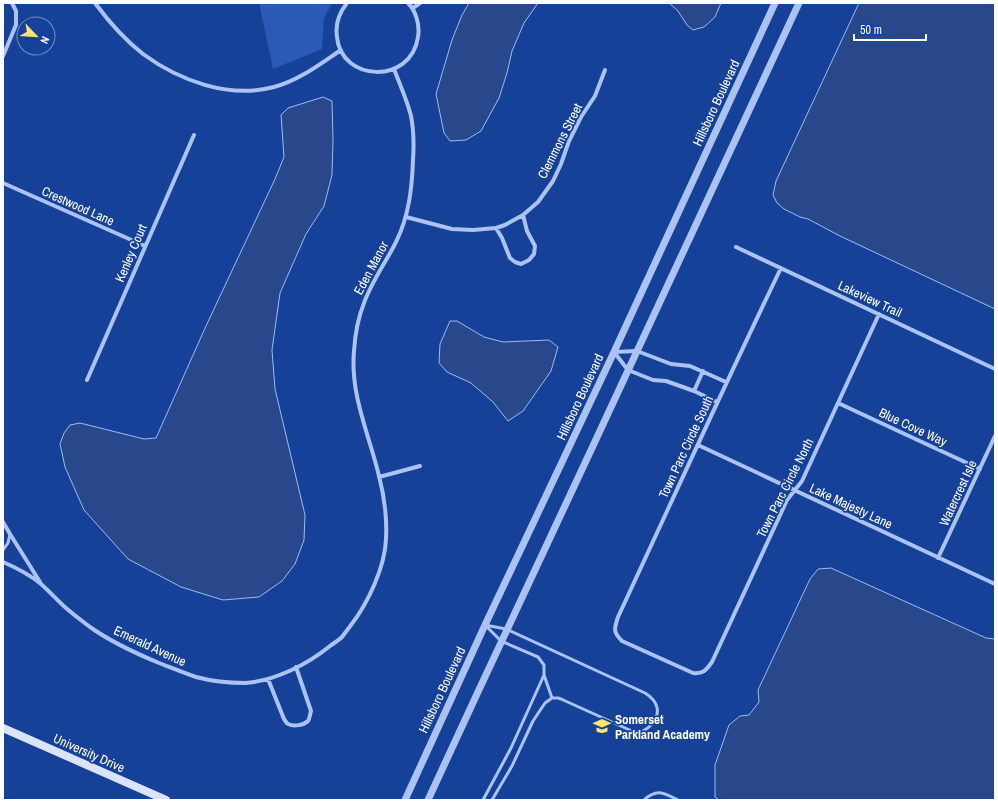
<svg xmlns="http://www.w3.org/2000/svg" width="998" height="803" font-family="'Archivo Narrow',sans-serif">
<rect width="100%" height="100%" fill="#164199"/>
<path fill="#2a5ab6" d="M 259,3 L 332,3 L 324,18 L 322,49 L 273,69 Z"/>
<path fill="#29488b" stroke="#9dbcf4" d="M 469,3 L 538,3 L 524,23 L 512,51 L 507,73 L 499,98 L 481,131 L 466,140 L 450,141 L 444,133 L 436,94 L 452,40 L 462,15 Z
M 669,3 L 721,3 L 715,17 L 704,27 L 693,30 L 687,25 L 678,11 Z
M 859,3 L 995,3 L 995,309 L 840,236 L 808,219 L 800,217 L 784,209 L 777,203 L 773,195 L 776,181 Z
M 323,97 L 332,101 L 333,140 L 332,175 L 324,206 L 306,234 L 280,293 L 272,350 L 275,389 L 305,515 L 304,540 L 295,564 L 282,581 L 259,597 L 223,600 L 181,587 L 128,559 L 84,510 L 65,467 L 60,444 L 64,433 L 70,425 L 80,423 L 144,439 L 156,438 L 206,326 L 275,179 L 284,157 L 281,115 L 288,108 Z
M 450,321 L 457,321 L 484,337 L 503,342 L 549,340 L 558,347 L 551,371 L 523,411 L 508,421 L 493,402 L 471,383 L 447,372 L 439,363 L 440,344 Z
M 831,568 L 986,638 L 995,639 L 995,800 L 719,800 L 715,797 L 715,765 L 729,725 L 740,716 L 749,715 L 759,702 L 758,690 L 810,579 L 818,569 Z"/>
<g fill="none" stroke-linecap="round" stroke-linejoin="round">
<path stroke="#aac3f2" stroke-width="3" d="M 3,550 L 8,543 L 10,534
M 485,625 L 506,629 L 645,693 C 658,701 662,713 651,725 C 648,728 644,731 640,732 C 638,732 636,732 634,732 L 561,699 L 558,698 L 552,698 L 545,703 L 533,721 L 512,766 L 492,800
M 544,675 L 552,698
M 483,800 L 511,748 L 544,675 L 544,665 L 538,657 L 501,641 L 485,625
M 644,800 C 657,788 664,793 678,800"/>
<path stroke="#aac3f2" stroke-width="4" d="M 95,3 C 109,22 125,40 143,54 C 180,81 229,99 274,87 C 298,81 320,64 341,50
M 347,3 C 339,13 335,24 337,37 C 341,82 411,85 418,37 C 420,25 416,11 408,3
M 413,8 L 420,3
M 3,56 L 16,25 L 16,11 L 12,3
M 3,183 L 145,246
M 406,217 L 452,229 L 473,230 L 496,228 L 505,225 L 523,215 L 538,202 L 553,181 L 561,164 L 569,141 L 581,117 L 595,96 L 605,70
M 496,228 L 502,238 L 510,258 L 515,262 L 521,264 L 529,260 L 534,254 L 535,246 L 527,231 L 523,215
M 736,247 L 995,369
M 781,268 C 725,384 672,501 618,617 C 614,629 613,632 622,641 L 693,673 C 704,674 706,670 712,662 L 787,500 L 802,481 L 879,314
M 614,352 L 637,351 L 671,364 L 690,366 L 726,382
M 614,352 L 628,370 L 653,380 L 666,381 L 694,391 L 717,402
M 87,380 L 194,135
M 694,391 L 703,371
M 838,403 L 980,469
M 698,445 L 995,584
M 379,477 L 420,466
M 3,522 L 10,534 L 40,582
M 938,558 L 995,436
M 3,562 C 17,568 30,575 41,584 C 50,592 58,601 66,608 C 74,615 82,621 90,627 C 111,642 135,653 159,663 C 172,668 184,673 196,677 C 211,681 230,683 245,683 C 275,681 308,664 330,646 C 334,643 339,640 342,637 C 345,633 348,629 351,625 C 368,603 385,567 386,539 C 387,520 384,495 379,476 C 369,434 350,395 354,351 C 355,335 358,318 364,303 C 372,281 386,262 396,242 C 409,216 412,188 413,160 C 414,145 414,131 411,116 C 407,100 400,85 394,69
M 268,679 L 284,719 C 285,720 286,723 288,724 C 294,727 304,725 308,721 C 310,718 310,714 311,711 L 296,667"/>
<path stroke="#aac3f2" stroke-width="7" d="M 405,800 L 485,625 L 614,352 L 775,3
M 428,800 L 477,694 L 585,463 L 799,3"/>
<path stroke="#d9e4fc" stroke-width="8" d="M 3,728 L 166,800"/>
</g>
<defs>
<g id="school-bare" transform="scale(1.38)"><path d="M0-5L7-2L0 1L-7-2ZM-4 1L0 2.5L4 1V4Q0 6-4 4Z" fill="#ffe56b" stroke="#164199" stroke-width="2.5" paint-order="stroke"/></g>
</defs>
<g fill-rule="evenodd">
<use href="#school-bare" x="602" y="726"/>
</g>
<g text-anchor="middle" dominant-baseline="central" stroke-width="3.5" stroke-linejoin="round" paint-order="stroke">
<g font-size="13" fill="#fff" stroke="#164199">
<text transform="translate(716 103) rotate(-65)">Hillsboro Boulevard</text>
<text transform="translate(560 141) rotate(-63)">Clemmons Street</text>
<text transform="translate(78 206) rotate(24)">Crestwood Lane</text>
<text transform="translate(131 253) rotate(-67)">Kenley Court</text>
<text transform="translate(371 268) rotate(-62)">Eden Manor</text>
<text transform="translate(870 299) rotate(25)">Lakeview Trail</text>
<text transform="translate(580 397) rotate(-65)">Hillsboro Boulevard</text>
<text transform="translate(913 427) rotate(25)">Blue Cove Way</text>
<text transform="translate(686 447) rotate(-65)">Town Parc Circle South</text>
<text transform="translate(785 488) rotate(-63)">Town Parc Circle North</text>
<text transform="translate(958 493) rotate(-65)">Watercrest Isle</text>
<text transform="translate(851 506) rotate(25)">Lake Majesty Lane</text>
<text transform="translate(150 646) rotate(25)">Emerald Avenue</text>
<text transform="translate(442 690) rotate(-65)">Hillsboro Boulevard</text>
<text transform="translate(89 753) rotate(24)">University Drive</text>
</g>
<g font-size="13" font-weight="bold" fill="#fff" stroke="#164199" text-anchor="start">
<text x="615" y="719">Somerset<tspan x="615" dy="15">Parkland Academy</tspan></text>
</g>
</g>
<rect width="998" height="803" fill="none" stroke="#ffffff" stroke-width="8"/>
<g transform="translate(36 36) rotate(115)"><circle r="19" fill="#164199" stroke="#738dc2"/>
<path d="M0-3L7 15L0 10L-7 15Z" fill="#ffe56b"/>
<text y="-6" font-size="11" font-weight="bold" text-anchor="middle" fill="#ffffff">N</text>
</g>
<path d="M854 34v6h72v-6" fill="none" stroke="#ffffff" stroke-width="2"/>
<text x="860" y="34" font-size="12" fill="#ffffff" stroke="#164199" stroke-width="3" paint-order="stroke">50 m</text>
</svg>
